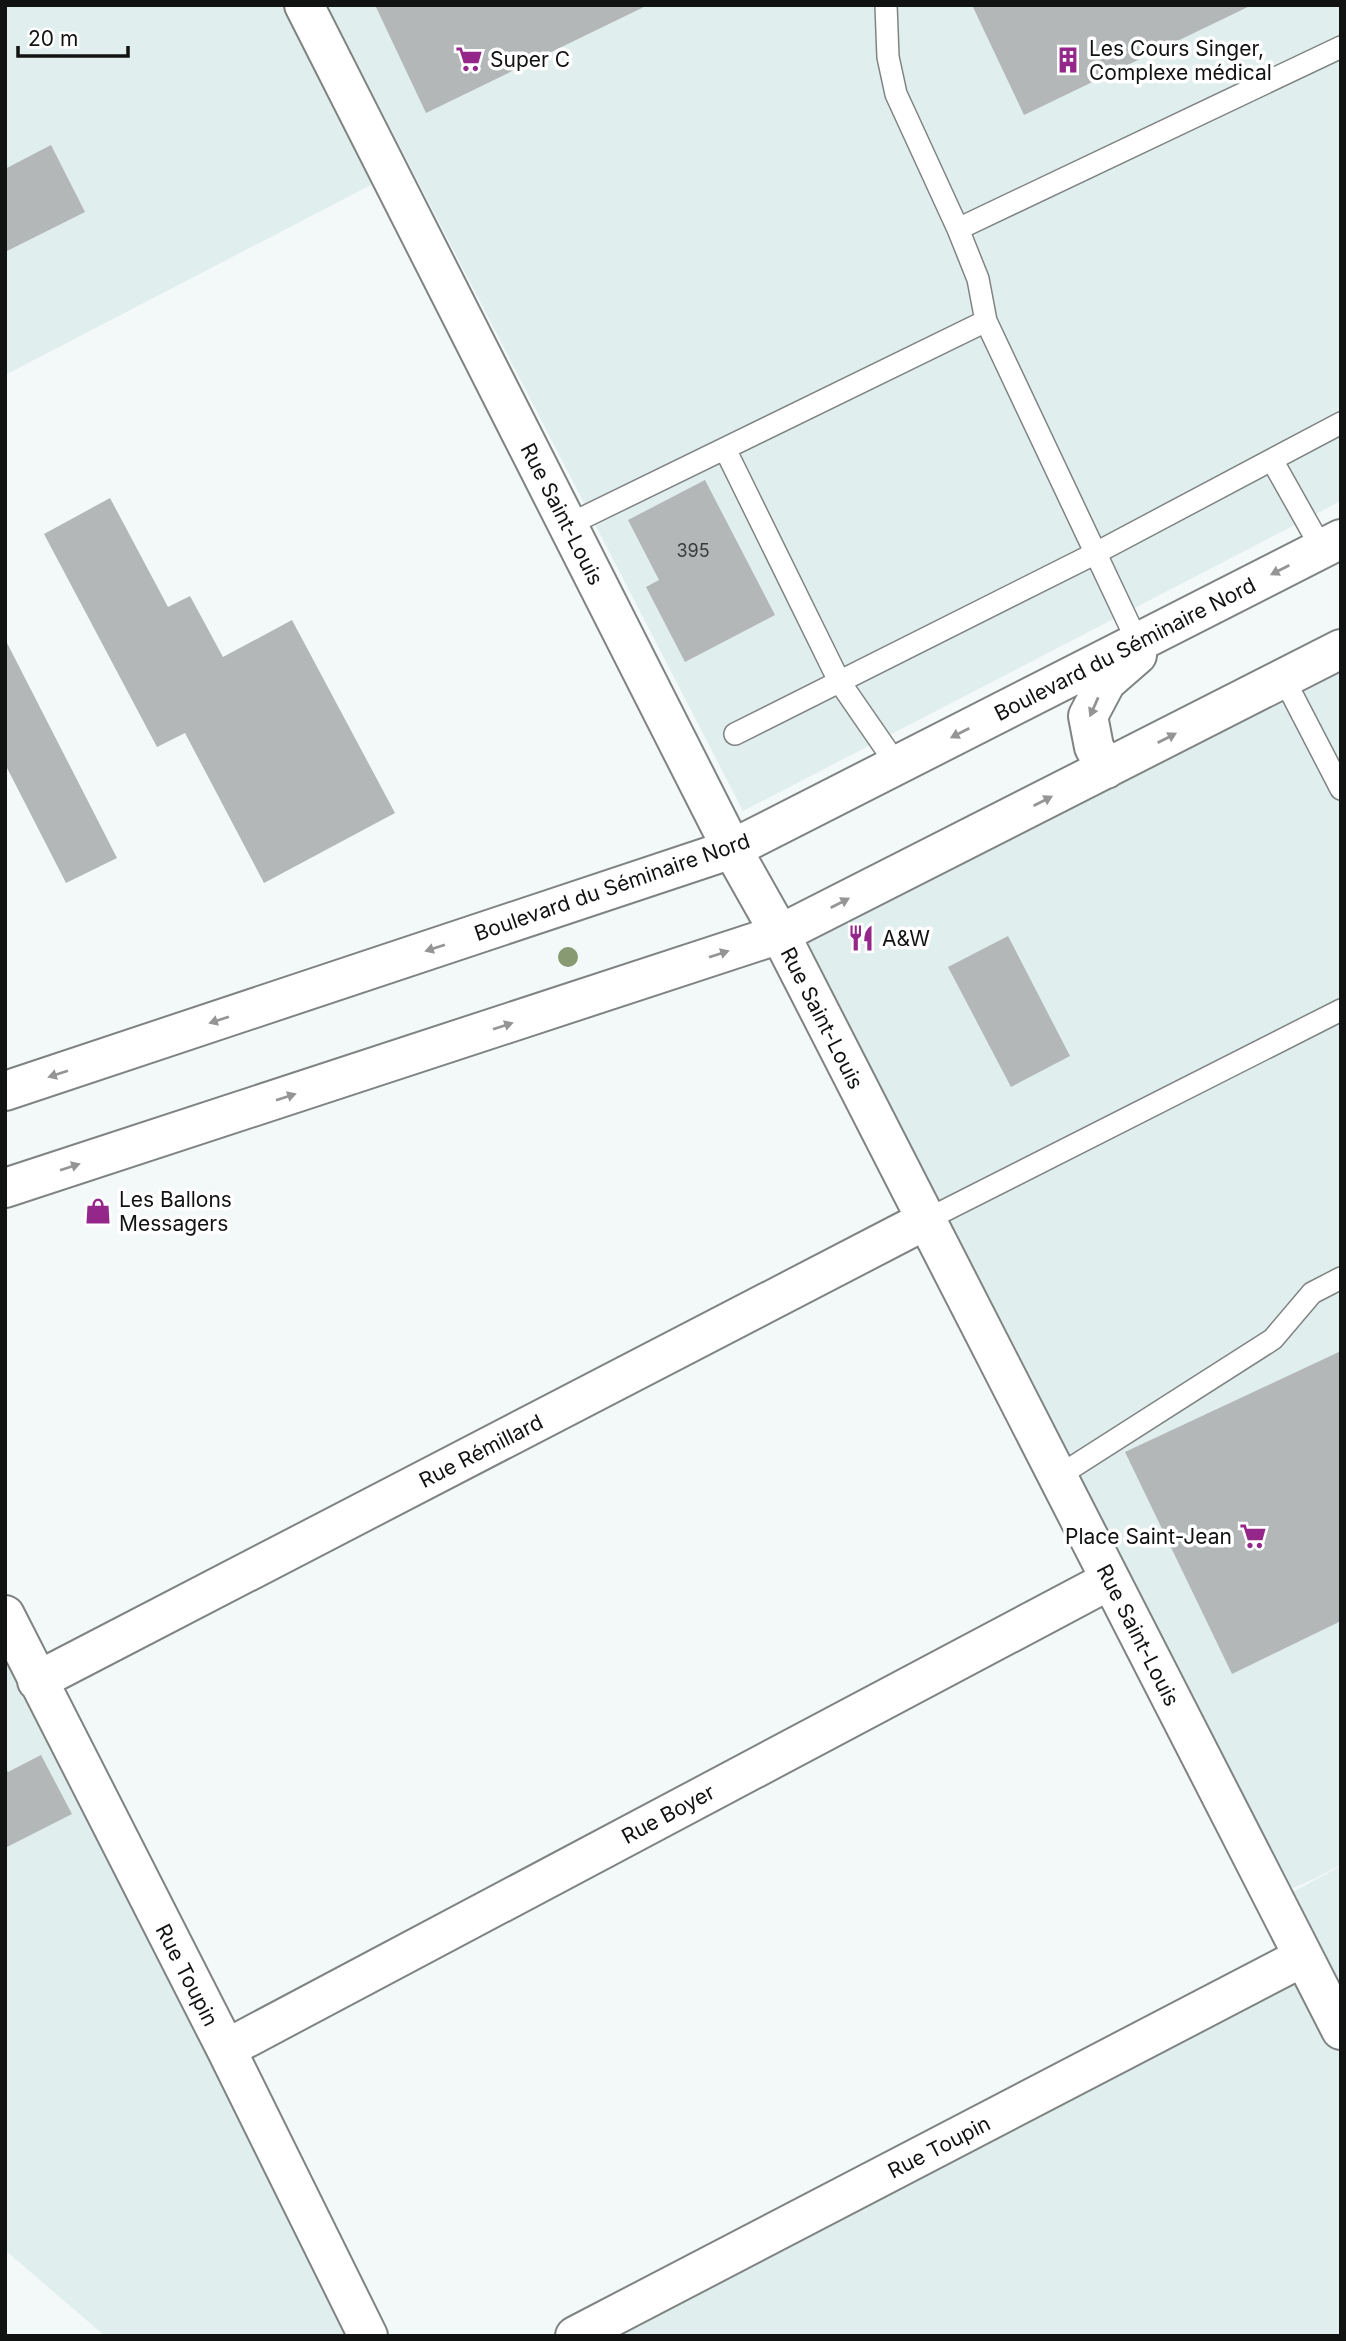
<svg xmlns="http://www.w3.org/2000/svg" width="1346" height="2341" font-family="Inter,sans-serif">
<rect width="100%" height="100%" fill="#f3f8f8"/>
<path fill="#e0eeed" d="M 11,5 L 304,5 L 390,175 L 5,375 L 5,8 Z
M 327,5 L 1341,5 L 1341,501 L 743,811 Z
M 1341,649 L 1341,1865 L 1316,1878 L 1272,1897 L 780,934 Z
M 5,1615 L 368,2336 L 105,2336 L 5,2250 Z
M 1341,1866 L 1341,2336 L 573,2336 L 1315,1951 L 1293,1892 Z"/>
<path fill="#b3b7b8" d="M 375,5 L 648,5 L 426,113 Z
M 972,5 L 1252,5 L 1024,115 Z
M 51,145 L 85,212 L 5,252 L 5,169 Z
M 705,480 L 775,615 L 685,662 L 646,587 L 659,580 L 628,520 Z
M 110,498 L 168,607 L 190,596 L 223,657 L 292,620 L 395,813 L 264,883 L 185,733 L 157,747 L 44,534 Z
M 5,639 L 117,858 L 66,883 L 5,764 Z
M 1008,936 L 1070,1056 L 1011,1087 L 948,967 Z
M 1341,1351 L 1341,1621 L 1232,1674 L 1125,1452 Z
M 41,1755 L 72,1814 L 5,1848 L 5,1767 L 8,1772 Z"/>
<g fill="none" stroke-linecap="round" stroke-linejoin="round">
<g stroke="#7f8483" stroke-width="24">
<path id="lane" d="M 886,5 L 888,57 L 896,94 L 958,229 L 978,279 L 986,321 L 1138,643
M 958,229 L 1341,47
M 725,449 L 839,681 L 897,765
M 1272,460 L 1322,549
M 568,525 L 986,321
M 1284,679 L 1341,789
M 735,734 L 1096,553 L 1341,423
M 926,1220 L 1341,1010
M 1057,1477 L 1273,1339 L 1312,1293 L 1341,1278"/>
</g>
<g stroke="#7f8483" stroke-width="42">
<path id="street" d="M 304,5 L 732,849 L 780,934 L 1341,2030
M 5,1615 L 226,2049 L 368,2336
M 37,1681 L 926,1220
M 226,2049 L 1110,1580
M 575,2336 L 1303,1957"/>
</g>
<g stroke="#7f8483" stroke-width="42">
<path id="secondary" d="M 1106,769 L 1094,747 L 1088,716 L 1106,682 L 1137,655
M 5,1091 L 732,849 L 1341,539
M 5,1188 L 780,934 L 1341,649"/>
</g>
<use href="#lane" stroke="#fff" stroke-width="21"/>
<use href="#street" stroke="#fff" stroke-width="38"/>
<use href="#secondary" stroke="#fff" stroke-width="38"/>
</g>
<circle fill="#879a71" cx="568" cy="957" r="10"/>
<defs><path id="oneway-solid" d="M-6-.8H1V-3.2L6.5 0L1 3.2V.8H-6Z" transform="scale(1.75)"/></defs>
<g fill="#949594">
<use href="#oneway-solid" transform="translate(1280 570) rotate(153)"/>
<use href="#oneway-solid" transform="translate(1094 707) rotate(114)"/>
<use href="#oneway-solid" transform="translate(960 733) rotate(153)"/>
<use href="#oneway-solid" transform="translate(1167 738) rotate(-27)"/>
<use href="#oneway-solid" transform="translate(1043 801) rotate(-27)"/>
<use href="#oneway-solid" transform="translate(840 903) rotate(-27)"/>
<use href="#oneway-solid" transform="translate(435 948) rotate(162)"/>
<use href="#oneway-solid" transform="translate(719 954) rotate(-18)"/>
<use href="#oneway-solid" transform="translate(219 1020) rotate(162)"/>
<use href="#oneway-solid" transform="translate(503 1026) rotate(-18)"/>
<use href="#oneway-solid" transform="translate(58 1074) rotate(162)"/>
<use href="#oneway-solid" transform="translate(286 1097) rotate(-18)"/>
<use href="#oneway-solid" transform="translate(70 1167) rotate(-18)"/>
</g>
<defs>
<g id="supermarket-bare" transform="scale(2.1)"><path d="M-6-5.5h2.5l.6 2H6L4.5 2H-2.5L-4.4-4H-6ZM-1.5 3.2a1.3 1.3 0 1 0 .1 0ZM3 3.2a1.3 1.3 0 1 0 .1 0Z" fill="#942789" stroke="#fff" stroke-width="2.5" paint-order="stroke"/></g>
<g id="building-bare" transform="scale(2.1)"><path d="M-4-6H4V6H1V3H-1V6H-4ZM-2.5-4.3h1.7v1.8h-1.7ZM.8-4.3h1.7v1.8H.8ZM-2.5-1h1.7V.8h-1.7ZM.8-1h1.7V.8H.8Z" fill="#942789" stroke="#fff" stroke-width="2.5" paint-order="stroke"/></g>
<g id="restaurant-bare" transform="scale(2.1)"><path d="M-5-6h1v4h1v-4h1v4h1v-4h1v5L-1.5 .5V6h-2V.5L-5-1ZM5-6V6H3V1.5H1.5Q1.5-4 5-6Z" fill="#942789" stroke="#fff" stroke-width="2.5" paint-order="stroke"/></g>
<g id="shop-bare" transform="scale(2.1)"><path d="M-5-2.5h2.3a2.7 3.5 0 0 1 5.4 0H5L5.5 6h-11ZM-1.5-2.5h3a1.5 2.3 0 0 0-3 0Z" fill="#942789" stroke="#fff" stroke-width="2.5" paint-order="stroke"/></g>
</defs>
<g fill-rule="evenodd">
<use href="#supermarket-bare" x="469" y="59"/>
<use href="#building-bare" x="1068" y="60"/>
<use href="#restaurant-bare" x="861" y="938"/>
<use href="#shop-bare" x="98" y="1211"/>
<use href="#supermarket-bare" x="1253" y="1536"/>
</g>
<g text-anchor="middle" dominant-baseline="central" stroke-width="7" stroke-linejoin="round" paint-order="stroke">
<g font-size="18" fill="#3a3c3c">
<text x="693" y="550">395</text>
</g>
<g font-size="21" fill="#111312" stroke="#fff" text-anchor="start">
<text x="1089" y="48">Les Cours Singer,<tspan x="1089" dy="24">Complexe médical</tspan></text>
<text x="490" y="59">Super C</text>
<text x="882" y="938">A&amp;W</text>
<text x="119" y="1199">Les Ballons<tspan x="119" dy="24">Messagers</tspan></text>
<text x="1232" y="1536" text-anchor="end">Place Saint-Jean</text>
</g>
<g font-size="21" fill="#111312" stroke="#fff">
<text transform="translate(562 514) rotate(63)">Rue Saint-Louis</text>
<text transform="translate(1125 649) rotate(-27)">Boulevard du Séminaire Nord</text>
<text transform="translate(612 887) rotate(-19)">Boulevard du Séminaire Nord</text>
<text transform="translate(822 1018) rotate(63)">Rue Saint-Louis</text>
<text transform="translate(481 1451) rotate(-27)">Rue Rémillard</text>
<text transform="translate(1138 1635) rotate(63)">Rue Saint-Louis</text>
<text transform="translate(668 1814) rotate(-28)">Rue Boyer</text>
<text transform="translate(187 1975) rotate(63)">Rue Toupin</text>
<text transform="translate(939 2147) rotate(-27)">Rue Toupin</text>
</g>
</g>
<rect width="1346" height="2341" fill="none" stroke="#111312" stroke-width="14"/>
<path d="M18 46v10h110v-10" fill="none" stroke="#111312" stroke-width="3.5"/>
<text x="28" y="46" font-size="21" fill="#111312" stroke="#ffffff" stroke-width="5" paint-order="stroke">20 m</text>
</svg>
